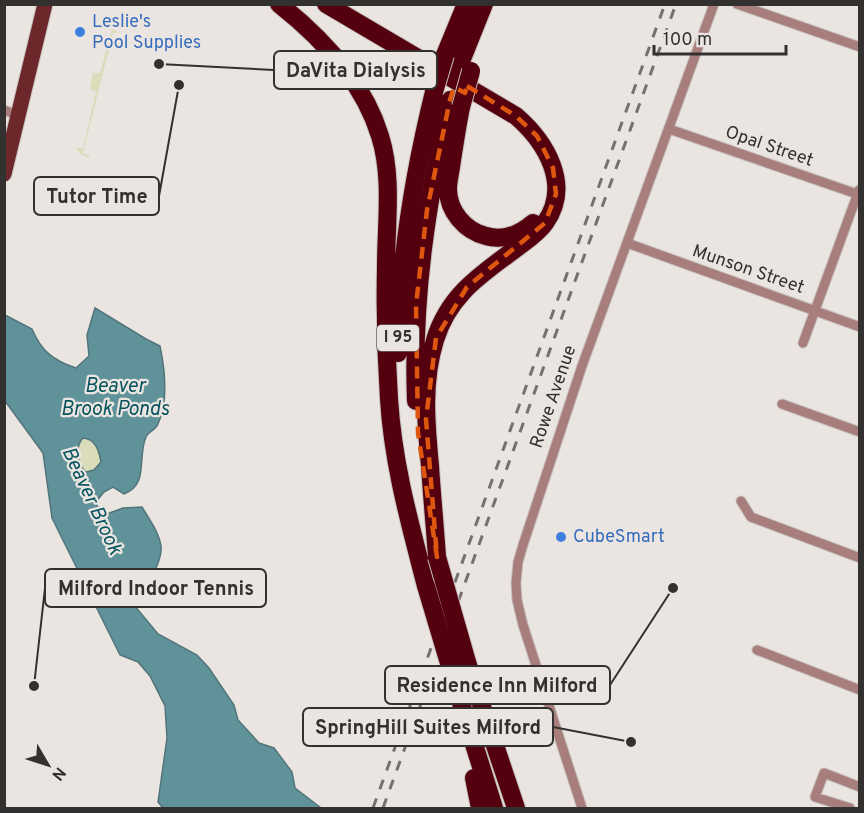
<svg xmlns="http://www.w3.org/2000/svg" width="864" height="813" font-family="Overpass,sans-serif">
<rect width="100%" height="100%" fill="#ebe5e2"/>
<path fill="#dadcba" d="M 112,29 L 120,33 L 113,33 L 83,153 L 90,156 L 89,158 L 81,154 L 75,148 L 83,148 L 96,92 L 90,89 L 93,73 L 100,73 Z
M 83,438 C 96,439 99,451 101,462 L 94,470 L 86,472 C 77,465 75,447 83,438 Z"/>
<path fill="#60929a" stroke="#52757a" stroke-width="1.5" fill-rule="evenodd" d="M 95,308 L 146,339 L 160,346 C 165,370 169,400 158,424 C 156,430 148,432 146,437 C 137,458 149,485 124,494 L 113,487 L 104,492 L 95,503 L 104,515 L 123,508 L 142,507 C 149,519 159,532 161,546 C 163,564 143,590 134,605 L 158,634 L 197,655 L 209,668 L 234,705 L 238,720 L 259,743 L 274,748 L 292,772 L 295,788 L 321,808 L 163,808 L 158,802 L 167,738 L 165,706 L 150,676 L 138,662 L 120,655 L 52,518 L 43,453 L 5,401 L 5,315 L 32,329 C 41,351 54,361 76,368 L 89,356 L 87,335 ZM 83,438 C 96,439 99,451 101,462 L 94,470 L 86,472 C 77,465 75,446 83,438 Z"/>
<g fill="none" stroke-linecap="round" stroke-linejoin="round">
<g stroke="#c6c1be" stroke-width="11">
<path id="minor" d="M 737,4 L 860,47
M 4,110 L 17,115
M 669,129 L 860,195
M 627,243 L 860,327
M 803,343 L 859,190
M 782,404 L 860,432
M 741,501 L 751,517 L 860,558
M 757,650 L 860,690
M 582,808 L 523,625 L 517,600 L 516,583 L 518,562 L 523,545 L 582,366 L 714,4
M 850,808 L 815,797 L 824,773 L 860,787"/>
</g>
<g stroke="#c6c1be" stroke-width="17">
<path id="primary" d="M 4,174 L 45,4"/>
</g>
<g stroke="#c6c1be" stroke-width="20">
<path id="motorway" d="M 279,4 C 322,38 364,83 380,136 C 393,177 386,224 386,267 C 385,311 386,355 389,399 C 393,464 410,524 426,586
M 326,4 L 516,116 C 546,142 572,185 545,223 C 538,233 527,240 518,247 C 482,274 449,294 435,340 C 422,382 426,424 430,466 C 432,497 435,527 437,557
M 445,55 L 466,4
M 460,64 L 484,4
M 461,107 C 457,127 454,147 451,167 C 450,174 448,182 448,189 C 448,211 465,231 486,236 C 503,241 520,234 533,223
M 398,353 C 399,264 413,177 434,92
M 416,401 C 412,297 427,201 450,100
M 467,662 L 516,808
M 457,690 L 494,808
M 474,778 L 480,808"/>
</g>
<use href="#minor" stroke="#a87e7d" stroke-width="9"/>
<use href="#primary" stroke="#6c272b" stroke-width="15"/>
<use href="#motorway" stroke="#54000e" stroke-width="18"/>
<path stroke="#757170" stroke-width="3" stroke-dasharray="10 10" stroke-linecap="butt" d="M 373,808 L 665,4
M 383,808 L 676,4"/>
<g stroke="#c6c1be" stroke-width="20" stroke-linecap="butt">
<path id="motorway-bridge" d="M 434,92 L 445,55
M 461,107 L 471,71
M 437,557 L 467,662
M 426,586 L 457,690"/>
</g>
<use href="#motorway-bridge" stroke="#54000e" stroke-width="18"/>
</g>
<path fill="none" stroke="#df570e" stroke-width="4.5" stroke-dasharray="12 8" stroke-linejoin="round" d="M 467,86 L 516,116 L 537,136 L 553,168 L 556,194 L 545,223 L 467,287 L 436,338 L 426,419 L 437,557 L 418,433 L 416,305 L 427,210 L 450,100 L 454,87 L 465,93 Z"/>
<g fill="#3f7fe0" stroke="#ebe5e2" stroke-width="2">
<circle cx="80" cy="32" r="6"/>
<circle cx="561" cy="537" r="6"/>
</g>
<g text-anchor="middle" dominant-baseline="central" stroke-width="4.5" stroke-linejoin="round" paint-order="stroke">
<rect fill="#ebe5e2" stroke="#6a6765" stroke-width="1.5" x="377" y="325" width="42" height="26" rx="4.5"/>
<g font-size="16" font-weight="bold" fill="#333130">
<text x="398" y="338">I 95</text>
</g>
<g font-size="18" fill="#366cbe" stroke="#ebe5e2" text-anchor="start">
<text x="92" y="22">Leslie's<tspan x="92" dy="21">Pool Supplies</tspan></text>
<text x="573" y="537">CubeSmart</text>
</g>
<g font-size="18" fill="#333130" stroke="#ebe5e2">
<text transform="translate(769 147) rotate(19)">Opal Street</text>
<text transform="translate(748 270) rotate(19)">Munson Street</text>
<text transform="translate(554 397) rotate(-71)">Rowe Avenue</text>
</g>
<g font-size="20" font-style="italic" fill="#06545d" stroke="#ebe5e2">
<text x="115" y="387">Beaver<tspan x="115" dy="23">Brook Ponds</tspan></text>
<text transform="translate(91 501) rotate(65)">Beaver Brook</text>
</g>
</g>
<path fill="none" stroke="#333130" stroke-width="2" d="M159 64L274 70M179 85L159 196M34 686L45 588M673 588L610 685M631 742L553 727"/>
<g fill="#333130" stroke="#ebe5e2" stroke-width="2">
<circle cx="159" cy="64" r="6"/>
<circle cx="179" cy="85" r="6"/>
<circle cx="34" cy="686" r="6"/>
<circle cx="673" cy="588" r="6"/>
<circle cx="631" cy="742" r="6"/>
</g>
<g fill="#ebe5e2" stroke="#333130" stroke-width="2">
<rect x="274" y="51" width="163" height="38" rx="6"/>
<rect x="34" y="177" width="125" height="38" rx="6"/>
<rect x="45" y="569" width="221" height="38" rx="6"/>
<rect x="385" y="666" width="225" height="38" rx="6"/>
<rect x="303" y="708" width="250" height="38" rx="6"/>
</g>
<g font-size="20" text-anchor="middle" font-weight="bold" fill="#333130">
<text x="356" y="77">DaVita Dialysis</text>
<text x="97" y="203">Tutor Time</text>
<text x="156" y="595">Milford Indoor Tennis</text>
<text x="497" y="692">Residence Inn Milford</text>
<text x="428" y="734">SpringHill Suites Milford</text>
</g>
<rect width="864" height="813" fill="none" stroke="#333130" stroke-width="12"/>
<g transform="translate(48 765) rotate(129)" stroke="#ebe5e2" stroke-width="4.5" paint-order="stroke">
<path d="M0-4.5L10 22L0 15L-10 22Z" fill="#333130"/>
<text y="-9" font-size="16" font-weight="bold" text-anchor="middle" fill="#333130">N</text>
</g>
<path d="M654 45v9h132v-9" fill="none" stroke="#333130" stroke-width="3"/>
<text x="663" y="45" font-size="18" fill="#333130" stroke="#ebe5e2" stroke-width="4.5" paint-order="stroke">100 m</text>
</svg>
